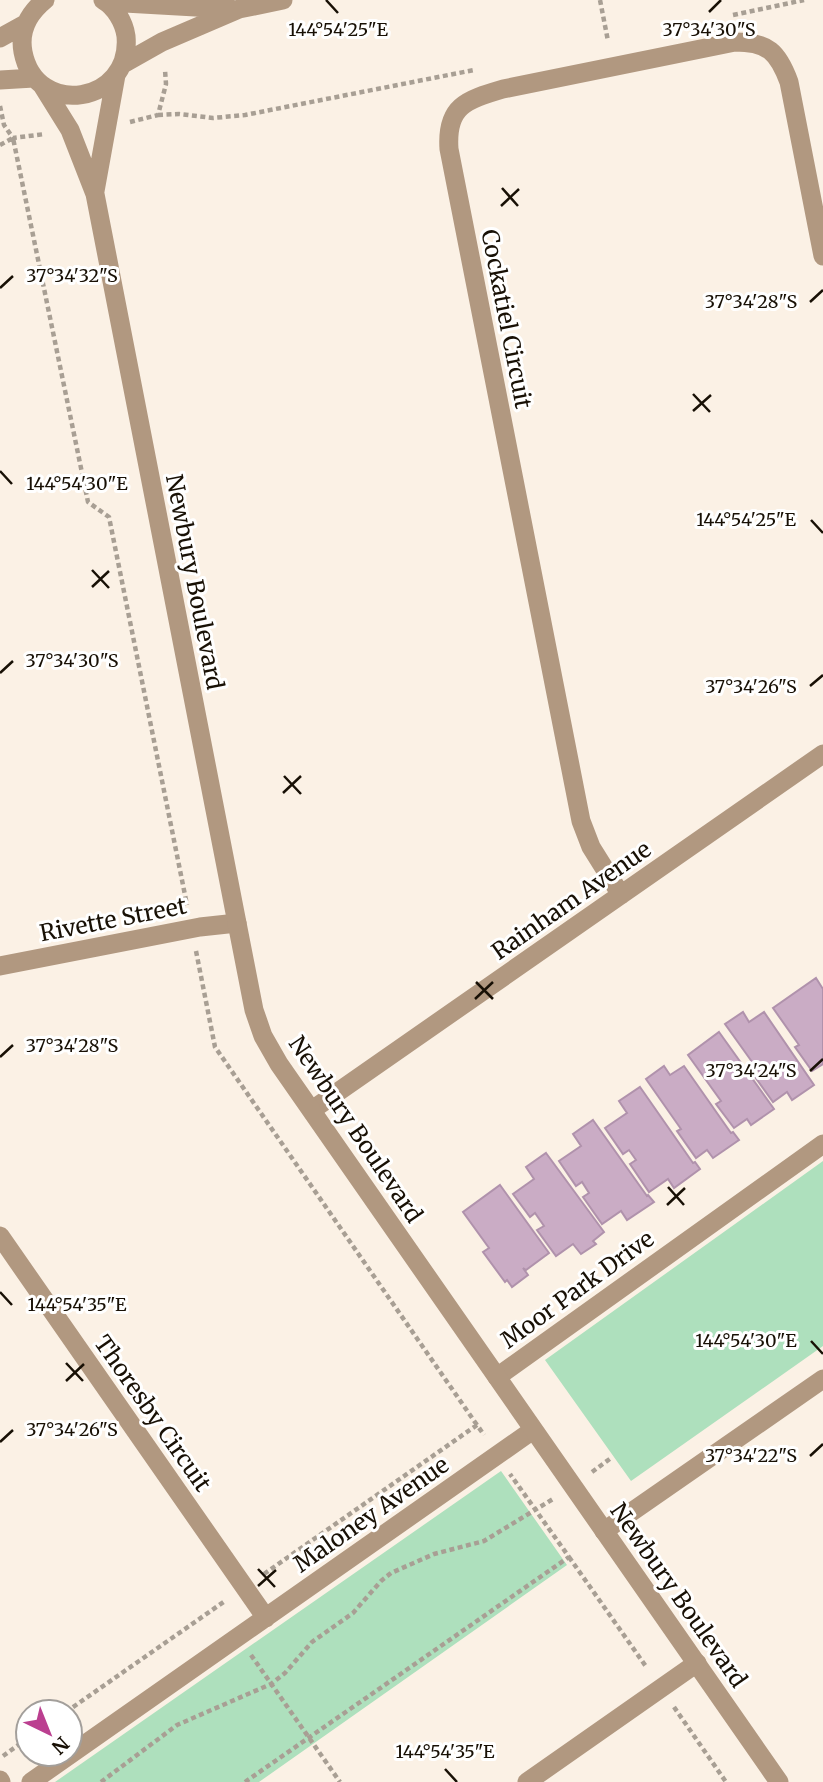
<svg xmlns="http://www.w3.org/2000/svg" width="823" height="1782" font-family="Merriweather,serif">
<rect width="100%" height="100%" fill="#fbf1e5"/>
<path fill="#aee0bd" d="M 823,1161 L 823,1346 L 631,1481 L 545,1360 Z
M 501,1471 L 567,1565 L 259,1782 L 55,1782 Z"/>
<path fill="#caacc5" stroke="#b092ac" stroke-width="2" d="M 816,978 L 823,989 L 823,1064 L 812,1071 L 795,1047 L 799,1045 L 773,1008 Z
M 743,1012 L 749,1022 L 764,1012 L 814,1085 L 792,1100 L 787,1092 L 773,1102 L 755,1077 L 760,1073 L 725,1024 Z
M 719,1032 L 774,1109 L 751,1125 L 747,1119 L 734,1128 L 716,1104 L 721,1101 L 688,1055 Z
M 664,1066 L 670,1075 L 684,1066 L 731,1133 L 733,1132 L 739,1140 L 713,1158 L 707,1150 L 696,1158 L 677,1131 L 681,1129 L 646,1079 Z
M 640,1087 L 693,1163 L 695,1162 L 700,1169 L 674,1188 L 668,1179 L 649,1192 L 630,1164 L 636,1160 L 629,1150 L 623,1154 L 605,1128 L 627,1113 L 619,1101 Z
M 593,1120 L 647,1196 L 648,1195 L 654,1202 L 627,1220 L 621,1211 L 602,1224 L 583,1197 L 589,1193 L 582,1182 L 576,1186 L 559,1161 L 581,1146 L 573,1134 Z
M 546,1153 L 604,1232 L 593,1241 L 596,1244 L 581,1254 L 573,1244 L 556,1256 L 537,1230 L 544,1226 L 535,1213 L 530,1217 L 513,1194 L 534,1179 L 526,1167 Z
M 500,1185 L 549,1253 L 526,1270 L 523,1268 L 528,1275 L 512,1287 L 507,1280 L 505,1282 L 483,1252 L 489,1248 L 463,1212 Z"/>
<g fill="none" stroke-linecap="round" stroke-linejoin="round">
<path stroke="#a89f94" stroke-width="4.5" stroke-dasharray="5 3.5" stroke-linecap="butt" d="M 600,0 L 608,41
M 733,15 L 804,0
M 0,106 L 4,125 L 13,138 L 45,134
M 158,115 L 179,114 L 213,118 L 245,115 L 474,70
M 130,122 L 158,115 L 166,84 L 165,70
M 0,145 L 13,138 L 88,502 L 109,517 L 187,905
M 196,951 L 215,1047 L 477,1425
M 592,1472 L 611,1458
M 569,1557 L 647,1668
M 264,1574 L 477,1425 L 484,1435
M 251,1655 L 340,1782
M 674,1707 L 726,1782
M 66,1712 L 225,1601
M 3,1756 L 28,1738
M 101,1782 L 177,1725 L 271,1684 L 285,1673 L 312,1642 L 353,1613 L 381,1581 L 391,1573 L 434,1554 L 484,1541 L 553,1499
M 245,1782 L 569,1557 L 510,1474"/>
<path stroke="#b19880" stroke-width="19" d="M 621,895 L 591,847 L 581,821 L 449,149 C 446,106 466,100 503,89 L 735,42 C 768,42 778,52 789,82 L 823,256
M 0,966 L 200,927 L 237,923
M 312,1110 L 823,754
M 0,1236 L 266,1618
M 497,1377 L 823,1144
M 604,1531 L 823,1379
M 0,1780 L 1,1782
M 31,1782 L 533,1430
M 527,1782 L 697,1663"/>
<path stroke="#b19880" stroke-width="19" d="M 45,0 C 29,13 19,31 23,52 C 36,119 132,104 126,36 C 124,22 115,7 103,0
M 107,2 L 231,9
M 0,38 L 25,24
M 123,64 L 162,42 L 239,9 L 283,0
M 0,80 L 34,78
M 42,85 L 70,130 L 95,194 L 237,923 L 254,1010 L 263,1036 L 279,1064 L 779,1782
M 95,191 L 116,75"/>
</g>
<path fill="none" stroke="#181005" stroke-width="2.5" d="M 326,0 L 338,13M 709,12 L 721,0M 502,188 L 518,206M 501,206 L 519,189M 0,288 L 13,276M 810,302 L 823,290M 693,394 L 710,412M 693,411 L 711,395M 0,471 L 12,484M 811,520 L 823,533M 92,570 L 109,588M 92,587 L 109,571M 0,673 L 13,661M 810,686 L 823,675M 284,776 L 301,794M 283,793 L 301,776M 476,982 L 493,999M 475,999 L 493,982M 0,1057 L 13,1045M 810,1071 L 823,1059M 668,1187 L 684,1205M 667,1205 L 685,1188M 0,1292 L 12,1305M 811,1341 L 823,1354M 66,1363 L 83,1381M 66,1381 L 84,1364M 0,1442 L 13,1430M 810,1456 L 823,1444M 258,1569 L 275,1587M 258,1586 L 276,1570M 445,1769 L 457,1782"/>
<g text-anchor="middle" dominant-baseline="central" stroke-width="6" stroke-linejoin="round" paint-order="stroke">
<g font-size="23" fill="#181005" stroke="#fff">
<text transform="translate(507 319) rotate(79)">Cockatiel Circuit</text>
<text transform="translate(195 582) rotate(79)">Newbury Boulevard</text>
<text transform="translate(571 900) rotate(-35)">Rainham Avenue</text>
<text transform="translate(113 919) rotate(-11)">Rivette Street</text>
<text transform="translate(356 1129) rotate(56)">Newbury Boulevard</text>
<text transform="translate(577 1289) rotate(-36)">Moor Park Drive</text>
<text transform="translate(153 1413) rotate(55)">Thoresby Circuit</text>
<text transform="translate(371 1514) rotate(-35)">Maloney Avenue</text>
<text transform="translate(679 1595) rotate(55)">Newbury Boulevard</text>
</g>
</g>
<g font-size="18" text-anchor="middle" fill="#181005" stroke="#fff" stroke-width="6" stroke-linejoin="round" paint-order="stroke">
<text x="709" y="36">37°34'30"S</text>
<text x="338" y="36">144°54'25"E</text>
<text x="72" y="282">37°34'32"S</text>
<text x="751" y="308">37°34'28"S</text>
<text x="77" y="490">144°54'30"E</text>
<text x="746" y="526">144°54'25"E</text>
<text x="72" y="667">37°34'30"S</text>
<text x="751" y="693">37°34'26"S</text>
<text x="72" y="1052">37°34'28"S</text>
<text x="751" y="1077">37°34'24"S</text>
<text x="77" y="1311">144°54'35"E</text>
<text x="746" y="1347">144°54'30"E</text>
<text x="72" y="1436">37°34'26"S</text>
<text x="751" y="1462">37°34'22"S</text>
<text x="445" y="1758">144°54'35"E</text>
</g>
<g transform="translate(49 1733) rotate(137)"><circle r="33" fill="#ffffff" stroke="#a39f9b" stroke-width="2"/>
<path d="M0-5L12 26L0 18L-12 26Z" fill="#bb3f90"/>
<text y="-10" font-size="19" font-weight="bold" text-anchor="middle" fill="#181005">N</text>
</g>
</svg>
